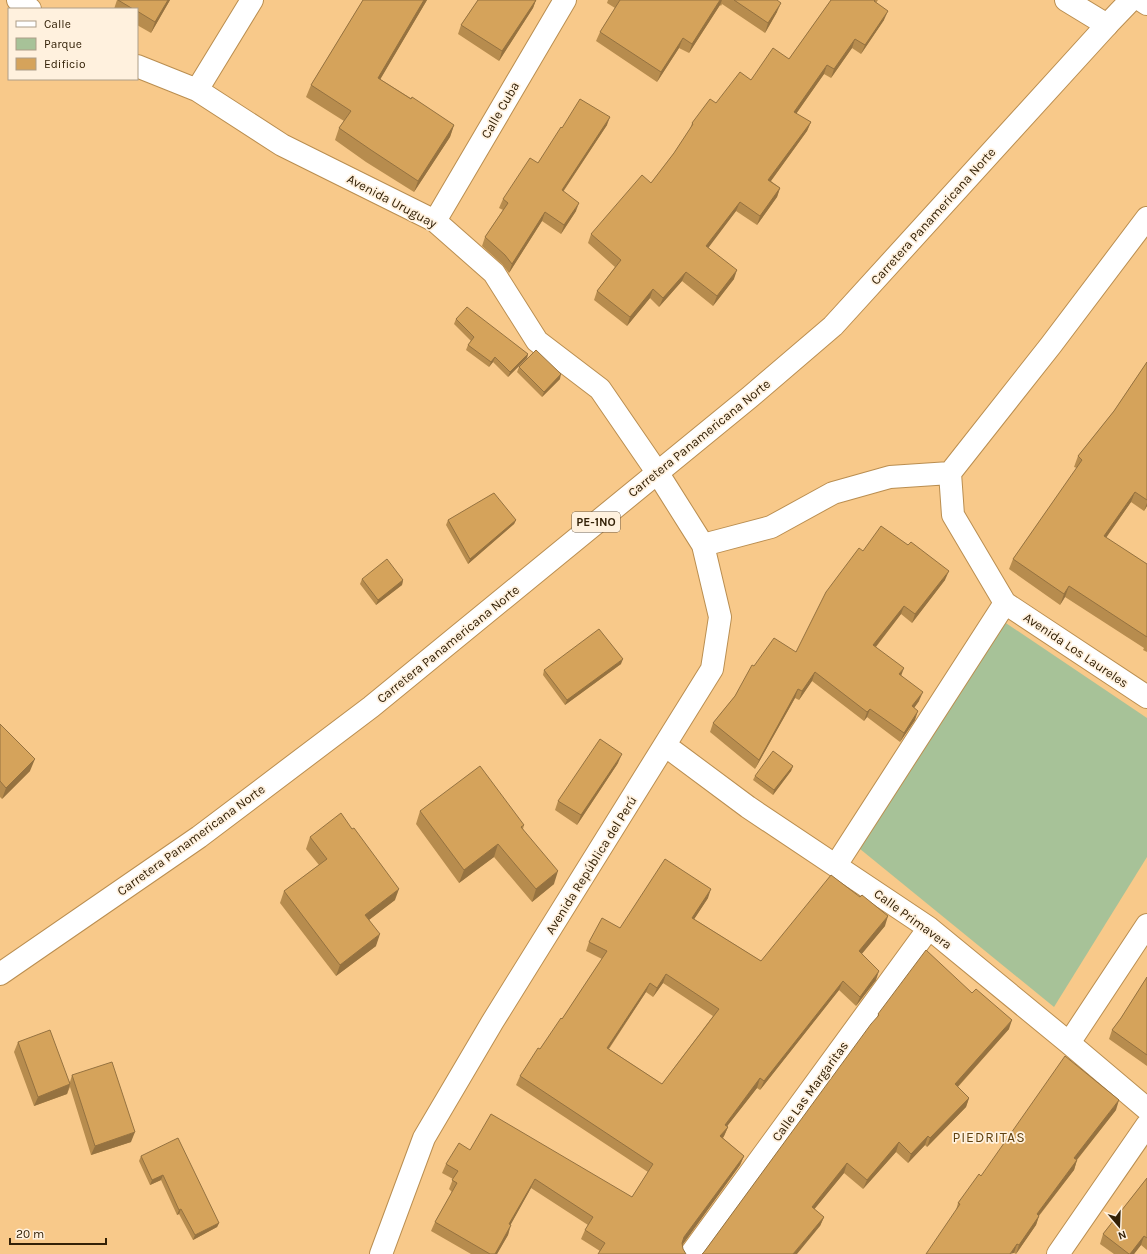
<svg xmlns="http://www.w3.org/2000/svg" width="1147" height="1254" font-family="Karla,sans-serif">
<rect width="100%" height="100%" fill="#f8c98a"/>
<path fill="#a7c298" d="M 991,613 L 1147,718 L 1147,857 L 1054,1007 L 849,840 Z"/>
<g fill="none" stroke-linecap="round" stroke-linejoin="round">
<g stroke="#ba8e50" stroke-width="24">
<path id="minor" d="M 18,0 L 30,9
M 1066,0 L 1107,25
M 1141,0 L 1147,4
M 137,66 L 197,90 L 282,145 L 435,221 L 494,273 L 537,341 L 600,389 L 657,472 L 703,545 L 720,617 L 712,669 L 493,1021 L 424,1138 L 381,1254
M 197,90 L 252,0
M 1147,218 L 1051,345 L 950,473 L 953,515 L 1005,603 L 1147,697
M 435,221 L 565,0
M 703,545 L 771,527 L 833,493 L 890,477 L 950,473
M 666,746 L 748,807 L 929,928 L 1069,1043 L 1147,1109
M 836,865 L 1005,603
M 1069,1043 L 1147,925
M 691,1254 L 929,928
M 1058,1254 L 1147,1125"/>
</g>
<g stroke="#ba8e50" stroke-width="24">
<path id="major" d="M 0,974 L 199,837 L 371,707 L 750,397 L 833,326 L 1107,25 L 1131,0"/>
</g>
<use href="#minor" stroke="#fff" stroke-width="22"/>
<use href="#major" stroke="#fff" stroke-width="22"/>
</g>
<path fill="#b78c4e" fill-rule="evenodd" d="M 117,0 L 170,0 L 151,33 L 137,25 L 137,9 L 114,9 Z
M 363,0 L 427,0 L 380,79 L 454,125 L 450,137 L 414,192 L 366,162 L 335,140 L 339,128 L 344,121 L 306,97 L 311,85 Z
M 478,0 L 536,0 L 533,8 L 499,61 L 458,34 L 461,25 Z
M 608,0 L 777,0 L 777,12 L 765,33 L 722,4 L 721,6 L 720,5 L 689,53 L 679,48 L 657,82 L 596,41 L 600,32 L 615,8 L 607,3 Z
M 831,0 L 878,0 L 876,3 L 884,20 L 861,54 L 852,48 L 831,78 L 824,74 L 796,114 L 811,122 L 807,131 L 771,181 L 780,188 L 777,197 L 757,225 L 736,211 L 708,247 L 734,279 L 713,306 L 682,281 L 659,307 L 650,298 L 627,326 L 594,300 L 597,291 L 615,267 L 588,243 L 591,234 L 651,183 L 674,153 L 690,129 L 692,123 L 716,103 L 751,80 L 789,59 Z
M 607,125 L 563,192 L 576,211 L 561,234 L 542,221 L 509,273 L 502,264 L 482,246 L 485,237 L 503,210 L 499,208 L 503,199 L 538,163 L 562,128 Z
M 456,319 L 528,354 L 527,358 L 508,377 L 493,362 L 489,367 L 466,350 L 468,345 L 471,341 L 454,324 Z
M 1147,362 L 1147,506 L 1144,511 L 1131,502 L 1106,538 L 1147,564 L 1147,652 L 1143,650 L 1144,648 L 1065,597 L 1060,605 L 1009,569 L 1013,559 L 1077,468 L 1074,467 L 1078,456 L 1114,411 Z
M 519,367 L 560,379 L 542,397 L 517,372 Z
M 448,520 L 516,520 L 514,524 L 468,564 L 446,525 Z
M 863,551 L 945,580 L 912,623 L 901,614 L 876,647 L 901,675 L 919,701 L 914,708 L 915,720 L 900,742 L 867,717 L 864,721 L 812,681 L 799,700 L 795,698 L 755,769 L 710,732 L 713,723 L 735,696 L 754,666 L 796,652 Z
M 362,579 L 403,580 L 402,585 L 376,605 L 360,584 Z
M 621,664 L 565,705 L 543,675 L 544,670 Z
M 0,724 L 30,771 L 2,799 L 0,797 Z
M 618,763 L 577,825 L 555,810 L 558,801 Z
M 793,766 L 791,771 L 773,795 L 753,780 L 755,776 Z
M 420,811 L 524,825 L 523,829 L 554,884 L 532,902 L 494,857 L 459,883 L 416,824 Z
M 310,837 L 395,900 L 369,920 L 376,946 L 336,976 L 280,903 L 284,891 L 319,865 L 306,849 Z
M 708,898 L 694,919 L 761,961 L 885,926 L 861,954 L 876,980 L 856,1006 L 839,990 L 760,1090 L 757,1088 L 727,1126 L 728,1127 L 724,1136 L 723,1138 L 744,1156 L 740,1165 L 682,1245 L 600,1251 L 581,1239 L 585,1230 L 588,1225 L 531,1188 L 510,1225 L 508,1235 L 497,1254 L 471,1254 L 431,1231 L 435,1222 L 452,1192 L 449,1189 L 453,1179 L 442,1173 L 446,1164 L 470,1150 L 632,1197 L 648,1172 L 516,1085 L 520,1076 L 562,1019 L 602,959 L 586,951 L 589,942 L 620,928 ZM 663,983 L 713,1016 L 662,1084 L 609,1049 L 646,992 L 653,997 Z
M 1147,977 L 1147,1066 L 1109,1039 L 1112,1030 L 1121,1018 Z
M 878,1014 L 1009,1029 L 958,1087 L 969,1098 L 966,1107 L 927,1147 L 925,1145 L 908,1163 L 896,1152 L 863,1189 L 844,1173 L 814,1209 L 824,1217 L 820,1226 L 704,1252 L 877,1018 Z
M 18,1042 L 70,1082 L 72,1075 L 131,1142 L 91,1155 L 70,1087 L 67,1094 L 34,1106 L 14,1052 Z
M 1116,1110 L 1077,1160 L 1074,1170 L 1039,1216 L 1036,1225 L 1016,1254 L 1014,1253 L 956,1210 L 958,1203 L 981,1176 Z
M 141,1156 L 219,1223 L 217,1227 L 193,1240 L 179,1214 L 177,1215 L 161,1180 L 150,1185 L 139,1161 Z
M 1147,1178 L 1147,1250 L 1141,1245 L 1134,1254 L 1114,1254 L 1100,1244 L 1103,1234 Z"/>
<path fill="#957240" d="M 168,0 L 170,0 L 151,33 L 155,22 Z
M 424,0 L 427,0 L 374,90 L 378,78 Z
M 536,0 L 533,8 L 499,61 L 502,51 Z
M 720,0 L 722,0 L 720,5 L 689,53 L 692,44 Z
M 781,3 L 777,12 L 765,33 L 768,23 Z
M 888,11 L 884,20 L 861,54 L 865,45 Z
M 683,38 L 679,48 L 657,82 L 661,72 Z
M 855,39 L 852,48 L 831,78 L 834,69 Z
M 827,65 L 824,74 L 791,121 L 794,112 Z
M 610,117 L 607,125 L 558,199 L 562,190 Z
M 811,122 L 807,131 L 765,189 L 768,180 Z
M 454,125 L 450,137 L 414,192 L 418,181 Z
M 780,188 L 777,197 L 757,225 L 760,216 Z
M 740,202 L 736,211 L 703,255 L 706,246 Z
M 579,203 L 576,211 L 561,234 L 564,225 Z
M 545,212 L 542,221 L 509,273 L 512,264 Z
M 737,270 L 734,279 L 713,306 L 717,296 Z
M 686,272 L 682,281 L 659,307 L 663,298 Z
M 653,289 L 650,298 L 627,326 L 630,317 Z
M 528,354 L 527,358 L 508,377 L 510,372 Z
M 495,357 L 493,362 L 489,367 L 491,362 Z
M 561,374 L 560,379 L 542,397 L 544,392 Z
M 1135,492 L 1131,502 L 1100,546 L 1104,536 Z
M 1147,503 L 1147,506 L 1144,511 Z
M 516,520 L 514,524 L 468,564 L 470,559 Z
M 949,571 L 945,580 L 912,623 L 915,614 Z
M 403,580 L 402,585 L 376,605 L 378,600 Z
M 1069,586 L 1065,597 L 1060,605 L 1064,594 Z
M 904,606 L 901,614 L 870,654 L 873,645 Z
M 623,659 L 621,664 L 565,705 L 567,700 Z
M 904,668 L 901,676 L 899,674 Z
M 815,672 L 812,681 L 799,700 L 802,691 Z
M 798,689 L 795,698 L 755,769 L 759,760 Z
M 923,692 L 919,701 L 909,715 L 912,706 Z
M 870,709 L 867,717 L 864,721 L 867,712 Z
M 918,711 L 915,720 L 900,742 L 904,733 Z
M 622,754 L 618,763 L 577,825 L 581,815 Z
M 35,759 L 30,771 L 2,799 L 6,788 Z
M 793,766 L 791,771 L 773,795 L 774,790 Z
M 498,844 L 494,857 L 459,883 L 464,870 Z
M 558,871 L 554,884 L 532,902 L 536,889 Z
M 399,889 L 395,900 L 361,926 L 365,915 Z
M 711,889 L 708,898 L 689,927 L 692,918 Z
M 888,916 L 885,926 L 856,961 L 859,951 Z
M 380,934 L 376,946 L 336,976 L 340,965 Z
M 879,971 L 876,980 L 856,1006 L 860,997 Z
M 666,974 L 663,983 L 653,997 L 657,988 Z
M 843,981 L 839,990 L 760,1090 L 764,1081 Z
M 650,983 L 646,992 L 603,1057 L 607,1048 Z
M 1012,1020 L 1009,1029 L 951,1094 L 955,1084 Z
M 760,1078 L 757,1088 L 721,1134 L 725,1125 Z
M 70,1084 L 67,1094 L 34,1106 L 38,1097 Z
M 969,1098 L 966,1107 L 927,1147 L 930,1138 Z
M 1119,1100 L 1116,1110 L 1071,1167 L 1074,1158 Z
M 728,1127 L 724,1136 L 717,1145 L 720,1136 Z
M 135,1132 L 131,1142 L 91,1155 L 95,1146 Z
M 928,1136 L 925,1145 L 908,1163 L 911,1154 Z
M 899,1142 L 896,1152 L 863,1189 L 867,1180 Z
M 744,1156 L 740,1165 L 681,1247 L 684,1237 Z
M 1077,1160 L 1074,1170 L 1033,1223 L 1037,1214 Z
M 847,1163 L 844,1173 L 808,1217 L 812,1207 Z
M 163,1175 L 161,1180 L 150,1185 L 152,1180 Z
M 535,1179 L 531,1188 L 506,1233 L 509,1224 Z
M 181,1209 L 179,1214 L 177,1215 L 179,1210 Z
M 1039,1216 L 1036,1225 L 1016,1254 L 1019,1245 Z
M 824,1217 L 820,1226 L 797,1254 L 793,1254 Z
M 219,1223 L 217,1227 L 193,1240 L 195,1235 Z
M 511,1225 L 508,1235 L 497,1254 L 495,1254 Z
M 1144,1236 L 1141,1245 L 1134,1254 L 1130,1254 Z
M 1017,1244 L 1014,1253 L 1010,1254 Z"/>
<path fill="#d5a35b" stroke="#957240" fill-rule="evenodd" d="M 118,0 L 168,0 L 155,22 L 137,11 L 137,9 L 133,9 Z
M 363,0 L 424,0 L 378,78 L 411,99 L 412,97 L 454,125 L 418,181 L 371,150 L 339,128 L 351,111 L 311,85 Z
M 478,0 L 536,0 L 502,51 L 461,25 Z
M 620,0 L 720,0 L 692,44 L 683,38 L 661,72 L 600,32 Z
M 734,0 L 777,0 L 781,3 L 768,23 Z
M 831,0 L 875,0 L 874,1 L 888,11 L 865,45 L 855,39 L 834,69 L 827,65 L 794,112 L 811,122 L 768,180 L 780,188 L 760,216 L 740,202 L 706,246 L 737,270 L 717,296 L 686,272 L 663,298 L 653,289 L 630,317 L 597,291 L 621,260 L 591,234 L 642,175 L 651,183 L 674,153 L 693,124 L 692,123 L 710,99 L 716,103 L 740,72 L 751,80 L 773,48 L 789,59 Z
M 580,99 L 610,117 L 562,190 L 579,203 L 564,225 L 545,212 L 512,264 L 505,255 L 485,237 L 508,203 L 503,199 L 530,158 L 538,163 L 561,127 L 562,128 Z
M 467,307 L 528,354 L 510,372 L 495,357 L 491,362 L 468,345 L 474,337 L 456,319 Z
M 536,350 L 561,374 L 544,392 L 519,367 Z
M 1147,362 L 1147,500 L 1135,492 L 1104,536 L 1147,564 L 1147,637 L 1069,586 L 1064,594 L 1013,559 L 1082,460 L 1078,456 L 1114,411 Z
M 494,493 L 516,520 L 470,559 L 448,520 Z
M 881,526 L 908,545 L 911,542 L 949,571 L 915,614 L 904,606 L 873,645 L 904,668 L 899,674 L 923,692 L 912,706 L 918,711 L 904,733 L 870,709 L 867,712 L 815,672 L 802,691 L 798,689 L 759,760 L 713,723 L 735,696 L 752,665 L 754,666 L 774,638 L 796,652 L 826,592 L 859,548 L 863,551 Z
M 387,559 L 403,580 L 378,600 L 362,579 Z
M 599,629 L 623,659 L 567,700 L 544,670 Z
M 0,724 L 35,759 L 6,788 L 0,781 Z
M 600,739 L 622,754 L 581,815 L 558,801 Z
M 773,751 L 793,766 L 774,790 L 755,776 Z
M 480,766 L 524,825 L 521,827 L 558,871 L 536,889 L 498,844 L 464,870 L 420,811 Z
M 341,813 L 352,829 L 354,828 L 399,889 L 365,915 L 380,934 L 340,965 L 284,891 L 327,859 L 310,837 Z
M 665,859 L 711,889 L 692,918 L 761,961 L 831,875 L 860,897 L 862,895 L 888,916 L 859,951 L 879,971 L 860,997 L 843,981 L 764,1081 L 760,1078 L 725,1125 L 728,1127 L 720,1136 L 744,1156 L 684,1237 L 682,1243 L 683,1249 L 686,1254 L 598,1254 L 605,1243 L 585,1230 L 593,1217 L 535,1179 L 509,1224 L 511,1225 L 495,1254 L 490,1254 L 435,1222 L 457,1183 L 452,1180 L 458,1171 L 446,1164 L 459,1143 L 470,1150 L 491,1114 L 632,1197 L 653,1164 L 520,1076 L 538,1048 L 540,1049 L 561,1018 L 562,1019 L 607,951 L 589,942 L 602,918 L 620,928 ZM 666,974 L 719,1009 L 662,1084 L 607,1048 L 650,983 L 657,988 Z
M 926,950 L 972,993 L 976,989 L 1012,1020 L 955,1084 L 969,1098 L 930,1138 L 928,1136 L 911,1154 L 899,1142 L 867,1180 L 847,1163 L 812,1207 L 824,1217 L 793,1254 L 702,1254 L 704,1252 L 871,1024 L 879,1015 L 878,1014 Z
M 1147,977 L 1147,1055 L 1112,1030 L 1121,1018 Z
M 50,1030 L 70,1084 L 38,1097 L 18,1042 Z
M 1065,1056 L 1119,1100 L 1074,1158 L 1077,1160 L 1037,1214 L 1039,1216 L 1019,1245 L 1017,1244 L 1010,1254 L 926,1254 L 960,1204 L 958,1203 L 979,1174 L 981,1176 Z
M 112,1062 L 135,1132 L 95,1146 L 72,1075 Z
M 178,1138 L 219,1223 L 195,1235 L 181,1209 L 179,1210 L 163,1175 L 152,1180 L 141,1156 Z
M 1147,1178 L 1147,1238 L 1144,1236 L 1130,1254 L 1129,1254 L 1103,1234 Z"/>
<g text-anchor="middle" dominant-baseline="central" stroke-width="3.5" stroke-linejoin="round" paint-order="stroke">
<rect fill="#fff1de" stroke="#705f48" stroke-width="1" x="572" y="512" width="48" height="20" rx="3"/>
<g font-size="12" font-weight="bold" fill="#332107">
<text x="596" y="522">PE-1NO</text>
</g>
<g font-size="13" fill="#332107" stroke="#fff1de">
<text transform="translate(500 110) rotate(-60)">Calle Cuba</text>
<text transform="translate(392 201) rotate(28)">Avenida Uruguay</text>
<text transform="translate(933 216) rotate(-48)">Carretera Panamericana Norte</text>
<text transform="translate(699 438) rotate(-39)">Carretera Panamericana Norte</text>
<text transform="translate(448 644) rotate(-39)">Carretera Panamericana Norte</text>
<text transform="translate(1076 650) rotate(34)">Avenida Los Laureles</text>
<text transform="translate(191 840) rotate(-36)">Carretera Panamericana Norte</text>
<text transform="translate(591 865) rotate(-58)">Avenida República del Perú</text>
<text transform="translate(913 919) rotate(36)">Calle Primavera</text>
<text transform="translate(810 1091) rotate(-54)">Calle Las Margaritas</text>
</g>
<g font-size="14" letter-spacing="1" fill="#60410f" stroke="#fff1de">
<text x="989" y="1137">PIEDRITAS</text>
</g>
</g>
<rect x="8" y="8" width="130" height="72" fill="#fff1de" stroke="#ad9e88"/>
<rect x="16" y="21" width="20" height="6" fill="#ffffff" stroke="#ad9e88"/>
<text x="44" y="28" font-size="12" fill="#332107">Calle</text>
<rect x="16" y="38" width="20" height="12" fill="#a7c298" stroke="#ad9e88"/>
<text x="44" y="48" font-size="12" fill="#332107">Parque</text>
<rect x="16" y="58" width="20" height="12" fill="#d5a35b" stroke="#ad9e88"/>
<text x="44" y="68" font-size="12" fill="#332107">Edificio</text>
<g transform="translate(1119 1226) rotate(161)" stroke="#fff1de" stroke-width="3" paint-order="stroke">
<path d="M0-3L7 15L0 10L-7 15Z" fill="#332107"/>
<text y="-6" font-size="11" font-weight="bold" text-anchor="middle" fill="#332107">N</text>
</g>
<path d="M10 1238v6h96v-6" fill="none" stroke="#332107" stroke-width="2"/>
<text x="16" y="1238" font-size="12" fill="#332107" stroke="#fff1de" stroke-width="3" paint-order="stroke">20 m</text>
</svg>
